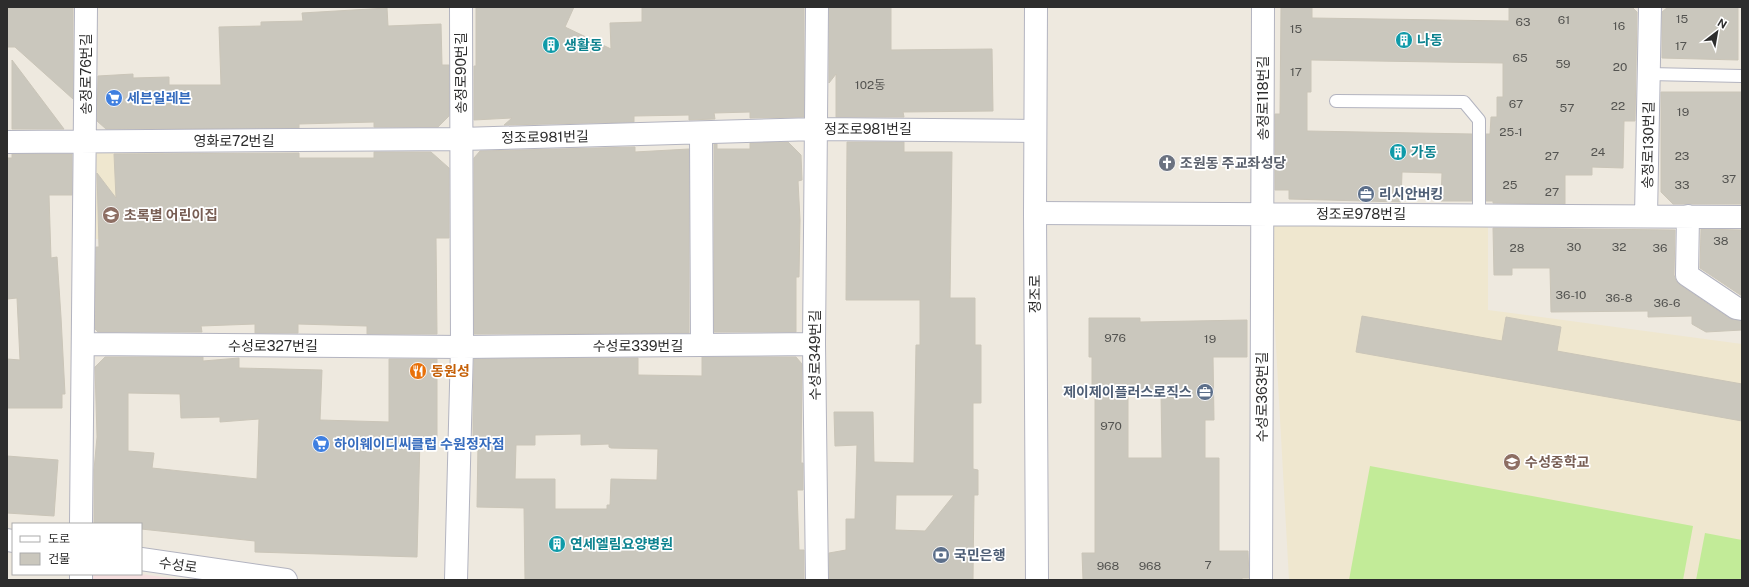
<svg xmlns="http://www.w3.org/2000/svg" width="1749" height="587" font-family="'Public Sans','Noto Sans KR',sans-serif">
<rect width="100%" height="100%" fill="#eee9df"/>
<path fill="#efe7cf" d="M 93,148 L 164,149 L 164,191 L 128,239 L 93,239 Z
M 1269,221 L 1488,222 L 1488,310 L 1742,344 L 1742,580 L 1289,580 Z"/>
<path fill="#f4dddd" d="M 93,574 L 140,574 L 186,580 L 93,580 Z"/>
<path fill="#c2eb98" d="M 1370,466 L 1693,526 L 1683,580 L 1349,580 Z
M 1705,533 L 1742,540 L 1742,580 L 1696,580 Z"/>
<path fill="#cac7bd" stroke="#cac5b8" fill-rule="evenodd" d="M 7,7 L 73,8 L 73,99 L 15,47 L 7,47 Z
M 476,7 L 574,7 L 565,27 L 611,49 L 610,23 L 642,22 L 642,7 L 804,7 L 804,117 L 750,118 L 750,112 L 714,113 L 715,119 L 689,120 L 689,115 L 634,116 L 634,122 L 504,125 L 512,118 L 474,120 L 474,66 L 476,66 Z
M 829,7 L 891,7 L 891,50 L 992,49 L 993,111 L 903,112 L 904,117 L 836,117 L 836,74 L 829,83 Z
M 1281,7 L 1312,7 L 1312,18 L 1509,21 L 1509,7 L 1632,7 L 1637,12 L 1635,121 L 1624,121 L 1623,168 L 1592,167 L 1592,175 L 1565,175 L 1565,204 L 1493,203 L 1493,201 L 1486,201 L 1486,134 L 1490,134 L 1491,117 L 1497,117 L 1497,97 L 1503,97 L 1503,63 L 1311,60 L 1311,92 L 1307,92 L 1307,131 L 1472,134 L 1472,201 L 1441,201 L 1442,173 L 1402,172 L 1401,202 L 1289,199 L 1289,190 L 1275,190 L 1275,114 L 1280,114 Z
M 1668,7 L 1738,7 L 1738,60 L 1662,58 L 1662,12 Z
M 387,8 L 388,26 L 441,24 L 442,65 L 449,65 L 449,116 L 438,127 L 374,127 L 374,122 L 299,124 L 299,128 L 106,129 L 97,121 L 98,76 L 133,74 L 133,78 L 169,77 L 169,85 L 221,85 L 219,27 L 261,26 L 261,22 L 303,21 L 302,13 Z
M 12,60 L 64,129 L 12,129 Z
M 1661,92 L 1742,92 L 1741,204 L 1673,204 L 1661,192 Z
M 788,142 L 801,155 L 802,180 L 798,181 L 800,220 L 799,277 L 796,277 L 796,332 L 714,332 L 714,144 L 717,144 L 717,149 L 750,149 L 750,143 Z
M 847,142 L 904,142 L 904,152 L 952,152 L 950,298 L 975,298 L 975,345 L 981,345 L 981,403 L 973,403 L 973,469 L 978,470 L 978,495 L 974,495 L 973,580 L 829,580 L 829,553 L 846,550 L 846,519 L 855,519 L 857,445 L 835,446 L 834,412 L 873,412 L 874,462 L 914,463 L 916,345 L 920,345 L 920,300 L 846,300 ZM 896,495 L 954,495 L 925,531 L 895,530 Z
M 635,147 L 635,152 L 689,149 L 689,333 L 474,334 L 474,158 L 480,151 Z
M 374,152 L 431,152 L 449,168 L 449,238 L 436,238 L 437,334 L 367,334 L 367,326 L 298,324 L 298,333 L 255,333 L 255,324 L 201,326 L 202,332 L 98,332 L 95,329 L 96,247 L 99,247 L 97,173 L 116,198 L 114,154 L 299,153 L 299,158 L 374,158 Z
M 12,154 L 72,154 L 72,195 L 49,195 L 51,258 L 57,257 L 61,317 L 65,394 L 62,394 L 62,408 L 7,408 L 7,359 L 20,360 L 17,298 L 7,299 L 7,158 L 12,158 Z
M 1493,228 L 1675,230 L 1674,275 L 1676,281 L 1680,285 L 1729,318 L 1742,321 L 1742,330 L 1706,332 L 1692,324 L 1692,316 L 1648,317 L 1648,311 L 1551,312 L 1550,268 L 1512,268 L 1512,275 L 1494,275 Z
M 1701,229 L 1741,230 L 1742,296 L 1700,268 Z
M 1362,316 L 1502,341 L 1506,317 L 1561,327 L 1557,351 L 1742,384 L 1742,421 L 1356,352 Z
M 1089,318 L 1140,318 L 1140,322 L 1247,320 L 1247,357 L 1213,357 L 1214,420 L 1205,420 L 1205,458 L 1219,458 L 1219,551 L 1248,551 L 1249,578 L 1242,578 L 1242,580 L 1083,580 L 1082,553 L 1095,553 L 1095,392 L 1092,392 L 1092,357 L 1089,357 ZM 1128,392 L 1161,392 L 1162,458 L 1128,458 Z
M 105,357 L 203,357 L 203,361 L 239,358 L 239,368 L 322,370 L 320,420 L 389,422 L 389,359 L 437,359 L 437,438 L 420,438 L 417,557 L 255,552 L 255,541 L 141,529 L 141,524 L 94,524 L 94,470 L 97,437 L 95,367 ZM 128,393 L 180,394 L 181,418 L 220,417 L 220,422 L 259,419 L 257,479 L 152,468 L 154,453 L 128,451 Z
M 702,357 L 796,357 L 802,364 L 801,463 L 803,463 L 803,490 L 797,490 L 799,550 L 804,550 L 804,580 L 525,580 L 524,508 L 477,507 L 478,444 L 473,444 L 473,420 L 474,359 L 638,358 L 638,375 L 702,376 ZM 581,434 L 581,445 L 609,444 L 609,447 L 611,448 L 658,449 L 657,480 L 611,479 L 610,505 L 607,505 L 607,509 L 555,509 L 555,479 L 515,479 L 516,445 L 535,445 L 535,435 Z
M 7,456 L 58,460 L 54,516 L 7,513 Z"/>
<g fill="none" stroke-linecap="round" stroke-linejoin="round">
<g stroke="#b3b4c0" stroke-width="14">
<path id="service" d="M 1649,74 L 1742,76
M 1336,101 L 1464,102 L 1479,120 L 1479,215"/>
</g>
<g stroke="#b3b4c0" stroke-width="24">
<path id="minor" d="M 701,134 L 702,345
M 7,142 L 461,139 L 817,129 L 1035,131
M 1035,213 L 1742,217
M 1646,216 L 1650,7
M 1688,216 L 1687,275 L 1736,308 L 1742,309
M 83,344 L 462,347 L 814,344
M 81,524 L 86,7
M 81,580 L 81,574
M 456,580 L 462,347 L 461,7
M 817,580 L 814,344 L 817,7
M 1261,580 L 1263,7"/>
</g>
<g stroke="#b3b4c0" stroke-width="24">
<path id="tertiary" d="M 1036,7 L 1035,213 L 1037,580
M 7,540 L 13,541
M 141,559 L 286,580"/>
</g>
<use href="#service" stroke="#fff" stroke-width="12"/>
<use href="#minor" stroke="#fff" stroke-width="22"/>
<use href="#tertiary" stroke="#fff" stroke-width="22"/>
</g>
<defs>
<g id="building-disc" transform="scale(0.9)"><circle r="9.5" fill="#0f9aa8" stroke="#fff"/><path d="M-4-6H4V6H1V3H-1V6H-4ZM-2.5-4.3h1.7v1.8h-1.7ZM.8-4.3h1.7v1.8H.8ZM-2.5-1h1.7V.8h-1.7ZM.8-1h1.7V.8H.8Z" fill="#fff"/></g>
<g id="supermarket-disc" transform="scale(0.9)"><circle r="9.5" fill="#3f7fe0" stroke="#fff"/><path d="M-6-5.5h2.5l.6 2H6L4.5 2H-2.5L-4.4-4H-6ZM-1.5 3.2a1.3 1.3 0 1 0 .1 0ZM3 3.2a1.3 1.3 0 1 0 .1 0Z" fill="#fff"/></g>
<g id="church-disc" transform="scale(0.9)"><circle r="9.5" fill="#6b7280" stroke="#fff"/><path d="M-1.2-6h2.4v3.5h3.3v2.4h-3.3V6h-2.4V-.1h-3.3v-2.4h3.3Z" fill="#fff"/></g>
<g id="office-disc" transform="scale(0.9)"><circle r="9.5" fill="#5c6f8a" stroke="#fff"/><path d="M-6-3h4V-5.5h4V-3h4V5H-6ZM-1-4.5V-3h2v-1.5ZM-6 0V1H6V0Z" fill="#fff"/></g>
<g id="school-disc" transform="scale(0.9)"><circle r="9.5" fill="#8d6e63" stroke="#fff"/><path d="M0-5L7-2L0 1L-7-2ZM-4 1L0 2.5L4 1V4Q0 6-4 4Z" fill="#fff"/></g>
<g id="restaurant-disc" transform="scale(0.9)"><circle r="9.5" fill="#e8710a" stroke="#fff"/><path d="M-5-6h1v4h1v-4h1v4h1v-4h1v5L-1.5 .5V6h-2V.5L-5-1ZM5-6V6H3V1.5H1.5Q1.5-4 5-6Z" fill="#fff"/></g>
<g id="bank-disc" transform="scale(0.9)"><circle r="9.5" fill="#5c6f8a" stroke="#fff"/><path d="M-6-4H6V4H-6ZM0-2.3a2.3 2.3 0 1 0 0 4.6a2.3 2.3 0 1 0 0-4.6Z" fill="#fff"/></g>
</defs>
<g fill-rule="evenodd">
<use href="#building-disc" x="1404" y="40"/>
<use href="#building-disc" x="551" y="45"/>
<use href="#supermarket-disc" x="114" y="98"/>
<use href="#building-disc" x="1398" y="152"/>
<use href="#church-disc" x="1167" y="163"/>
<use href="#office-disc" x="1366" y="194"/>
<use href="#school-disc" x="111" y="215"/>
<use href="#restaurant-disc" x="418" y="371"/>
<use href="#office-disc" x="1205" y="392"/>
<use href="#supermarket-disc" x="321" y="444"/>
<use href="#school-disc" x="1512" y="462"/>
<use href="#building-disc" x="557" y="544"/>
<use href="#bank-disc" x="941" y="555"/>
</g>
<g text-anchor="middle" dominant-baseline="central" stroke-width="3.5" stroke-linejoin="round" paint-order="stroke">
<g font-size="12" fill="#545451">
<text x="1682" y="19">15</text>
<text x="1564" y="20">61</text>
<text x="1523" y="22">63</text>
<text x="1619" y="26">16</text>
<text x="1296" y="29">15</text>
<text x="1681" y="46">17</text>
<text x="1520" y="58">65</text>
<text x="1563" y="64">59</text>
<text x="1620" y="67">20</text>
<text x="1296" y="72">17</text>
<text x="870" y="85">102동</text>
<text x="1516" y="104">67</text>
<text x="1618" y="106">22</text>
<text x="1567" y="108">57</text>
<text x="1683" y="112">19</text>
<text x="1511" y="132">25-1</text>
<text x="1598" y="152">24</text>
<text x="1552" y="156">27</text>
<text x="1682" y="156">23</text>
<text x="1729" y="179">37</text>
<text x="1510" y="185">25</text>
<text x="1682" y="185">33</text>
<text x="1552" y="192">27</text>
<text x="1721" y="241">38</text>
<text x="1574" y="247">30</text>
<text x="1619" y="247">32</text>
<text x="1517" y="248">28</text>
<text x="1660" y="248">36</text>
<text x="1571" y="295">36-10</text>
<text x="1619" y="298">36-8</text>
<text x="1667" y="303">36-6</text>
<text x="1115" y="338">976</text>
<text x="1210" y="339">19</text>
<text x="1111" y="426">970</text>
<text x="1208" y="565">7</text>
<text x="1108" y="566">968</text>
<text x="1150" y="566">968</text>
</g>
<g font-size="14" font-weight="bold" fill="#0d838f" stroke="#fff" text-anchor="start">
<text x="1417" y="40">나동</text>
<text x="564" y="45">생활동</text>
<text x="1411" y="152">가동</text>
<text x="570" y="544">연세엘림요양병원</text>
</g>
<g font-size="14" fill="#2d2d2d" stroke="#fff">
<text transform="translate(461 73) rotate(-90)">송정로90번길</text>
<text transform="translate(86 74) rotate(-90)">송정로76번길</text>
<text transform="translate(1263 98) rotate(-90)">송정로118번길</text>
<text x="868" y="129">정조로981번길</text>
<text transform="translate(545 137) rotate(-1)">정조로981번길</text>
<text x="234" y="141">영화로72번길</text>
<text transform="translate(1648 145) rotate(-89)">송정로130번길</text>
<text x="1361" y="214">정조로978번길</text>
<text transform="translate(1035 294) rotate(-90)">정조로</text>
<text x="273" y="346">수성로327번길</text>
<text x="638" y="346">수성로339번길</text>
<text transform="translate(815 355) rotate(-90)">수성로349번길</text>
<text transform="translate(1262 397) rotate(-90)">수성로363번길</text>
<text transform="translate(178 565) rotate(8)">수성로</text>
</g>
<g font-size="14" font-weight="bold" fill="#366cbe" stroke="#fff" text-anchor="start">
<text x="127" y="98">세븐일레븐</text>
<text x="334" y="444">하이웨이디씨클럽 수원정자점</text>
</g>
<g font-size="14" font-weight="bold" fill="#5b616d" stroke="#fff" text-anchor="start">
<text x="1180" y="163">조원동 주교좌성당</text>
</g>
<g font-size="14" font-weight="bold" fill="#4e5e75" stroke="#fff" text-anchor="start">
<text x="1379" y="194">리시안버킹</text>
<text x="1192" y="392" text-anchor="end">제이제이플러스로직스</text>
<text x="954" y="555">국민은행</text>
</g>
<g font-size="14" font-weight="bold" fill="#785e54" stroke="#fff" text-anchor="start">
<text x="124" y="215">초록별 어린이집</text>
<text x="1525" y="462">수성중학교</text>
</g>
<g font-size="14" font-weight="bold" fill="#c56008" stroke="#fff" text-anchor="start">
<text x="431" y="371">동원성</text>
</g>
</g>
<rect width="1749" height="587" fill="none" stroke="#2d2d2d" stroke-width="16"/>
<rect x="12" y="523" width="130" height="52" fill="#ffffff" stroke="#ababab"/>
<rect x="20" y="536" width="20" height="6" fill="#ffffff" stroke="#ababab"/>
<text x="48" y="543" font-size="12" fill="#2d2d2d">도로</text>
<rect x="20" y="553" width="20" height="12" fill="#cac7bd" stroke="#ababab"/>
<text x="48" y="563" font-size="12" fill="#2d2d2d">건물</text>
<g transform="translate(1717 32) rotate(31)" stroke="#ffffff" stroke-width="3" paint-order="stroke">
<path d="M0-3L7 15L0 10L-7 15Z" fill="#2d2d2d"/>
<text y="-6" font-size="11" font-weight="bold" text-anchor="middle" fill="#2d2d2d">N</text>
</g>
</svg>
